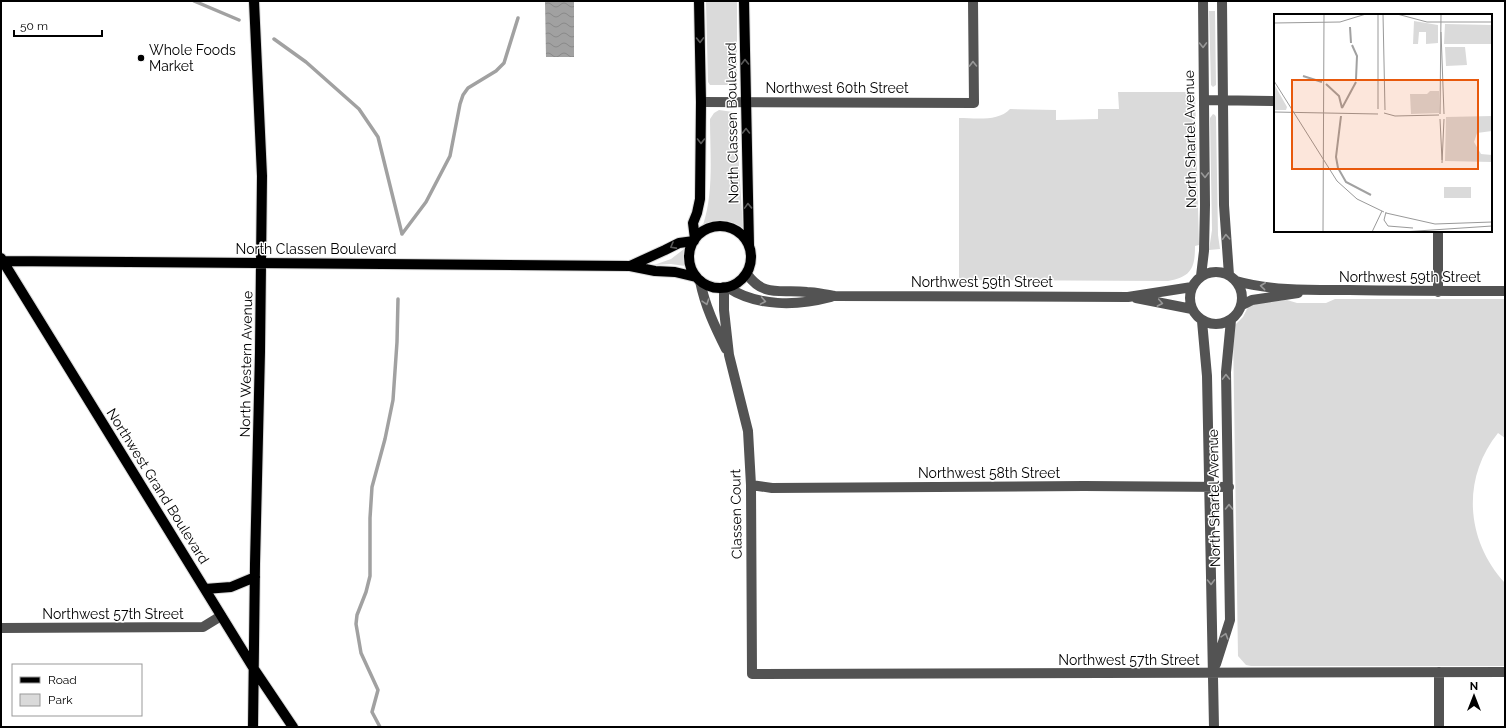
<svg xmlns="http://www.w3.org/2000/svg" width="1506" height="728" font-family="Raleway,sans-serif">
<defs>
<pattern id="water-waves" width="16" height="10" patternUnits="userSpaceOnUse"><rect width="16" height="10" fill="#a1a1a1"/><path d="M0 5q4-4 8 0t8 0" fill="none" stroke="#898989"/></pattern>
</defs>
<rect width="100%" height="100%" fill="#fff"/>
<path fill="#dadada" d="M 706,1 L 737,1 L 737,78 L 735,85 L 710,85 L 708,82 Z
M 1209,11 L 1215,11 L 1216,85 L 1213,87 L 1211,85 Z
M 1118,92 L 1192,92 L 1195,93 L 1199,245 L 1195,246 C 1195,267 1192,277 1168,281 L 959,280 L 959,118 C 975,118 998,122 1010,109 L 1056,110 L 1056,120 L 1098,119 L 1098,109 L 1119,109 Z
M 719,110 L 733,112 L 736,118 L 743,228 C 731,219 716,218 703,225 C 714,192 710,154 710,119 L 714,113 Z
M 1213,114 L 1215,115 L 1216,117 L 1218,235 L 1220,249 L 1209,250 L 1212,230 L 1210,118 Z
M 684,249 L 683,257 L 685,266 L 671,264 L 654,265 L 671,259 Z
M 1335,299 L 1505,299 L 1505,438 L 1498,433 C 1461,479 1466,541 1505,583 L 1505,666 L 1251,666 L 1246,665 L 1238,656 L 1233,332 L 1235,325 L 1243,317 L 1248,307 L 1258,302 L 1287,300 L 1297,303 L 1326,303 Z"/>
<path fill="url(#water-waves)" d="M 545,1 L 574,1 L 574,57 L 546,57 Z"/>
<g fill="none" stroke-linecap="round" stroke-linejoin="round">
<path stroke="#a1a1a1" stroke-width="3.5" d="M 194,1 L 239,20
M 274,39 L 306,62 L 359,109 L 378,137 L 402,234
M 402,234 L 426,202 L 450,156 L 460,104 L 463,95 L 468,88 L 496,71 L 504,63 L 518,18
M 380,727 L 372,712 L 378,690 L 361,653 L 356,624 L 357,615 L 366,592 L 370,576 L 370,518 L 372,487 L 385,439 L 393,400 L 397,342 L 398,299"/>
<g stroke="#dbdbdb" stroke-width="12">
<path id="major" d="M 744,1 L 749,245
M689 257a31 31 0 1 1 62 0a31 31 0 1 1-62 0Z
M 695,239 L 693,223 L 697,213 L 700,199 L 701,102 L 699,1
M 1,258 L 254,669 L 293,727
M 1,261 L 630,266 L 655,271 L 675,272 L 696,277
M 630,266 L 665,250 L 679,243 L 694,241
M 205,589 L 231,587 L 255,577
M 253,727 L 255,564 L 260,352 L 262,176 L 254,1"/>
</g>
<path stroke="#535353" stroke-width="10" d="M 1222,1 L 1224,205 L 1229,275
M 1204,100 L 1275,101
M 701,102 L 974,103 L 973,1
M1190 298a26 26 0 1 1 52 0a26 26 0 1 1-52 0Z
M 747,274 C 764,298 781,289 807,292 C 816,292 826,295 835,296 L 1128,297 L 1192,287
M 1201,276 L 1204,251 L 1205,205 L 1203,1
M 700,281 C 705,306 715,327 726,349
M 1236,281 C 1271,291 1313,290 1349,290 C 1401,291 1453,291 1505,291
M 724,287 L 724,310 L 729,355 L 748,431 L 751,485 L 752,674 L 1505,672
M 727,287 C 757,307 797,306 831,297
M 1438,292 L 1438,231
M 1136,298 L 1192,309
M 1242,305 L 1252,300 L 1298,293
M 1202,321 L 1207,376 L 1214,727
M 751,485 L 772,488 L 1084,486 L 1229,487
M 1,628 L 203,627 L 221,616
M 1216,664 L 1230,620 L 1226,372 L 1231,320
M 1439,672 L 1439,727"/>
<use href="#major" stroke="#000" stroke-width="10"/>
</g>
<defs><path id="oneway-chevron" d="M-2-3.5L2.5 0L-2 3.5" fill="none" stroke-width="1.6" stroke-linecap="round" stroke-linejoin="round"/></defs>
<g stroke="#595959">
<use href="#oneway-chevron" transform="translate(700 40) rotate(89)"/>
<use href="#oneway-chevron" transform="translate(745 62) rotate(-91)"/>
<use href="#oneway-chevron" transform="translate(746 131) rotate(-90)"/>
<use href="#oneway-chevron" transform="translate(701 141) rotate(90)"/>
<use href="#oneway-chevron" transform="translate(748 206) rotate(-92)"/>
<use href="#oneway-chevron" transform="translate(673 246) rotate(151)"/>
</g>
<g stroke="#989898">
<use href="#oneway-chevron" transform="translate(1203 45) rotate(89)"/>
<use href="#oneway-chevron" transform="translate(973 64) rotate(-91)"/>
<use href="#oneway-chevron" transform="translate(1205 175) rotate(89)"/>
<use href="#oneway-chevron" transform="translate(1226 237) rotate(-93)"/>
<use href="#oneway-chevron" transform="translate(1263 286) rotate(-174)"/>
<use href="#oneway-chevron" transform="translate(763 301) rotate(10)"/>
<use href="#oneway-chevron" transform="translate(706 302) rotate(72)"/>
<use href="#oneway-chevron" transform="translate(1160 303) rotate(11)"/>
<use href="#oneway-chevron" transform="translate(1226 377) rotate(-91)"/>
<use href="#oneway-chevron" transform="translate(1229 507) rotate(-90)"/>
<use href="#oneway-chevron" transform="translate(1211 582) rotate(89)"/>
<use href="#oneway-chevron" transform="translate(1225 636) rotate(-73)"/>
</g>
<circle fill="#000" stroke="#fff" stroke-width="1.5" cx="141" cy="58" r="4"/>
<g text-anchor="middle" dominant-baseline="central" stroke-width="3" stroke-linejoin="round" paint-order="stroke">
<g font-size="14" fill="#000" stroke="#fff" text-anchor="start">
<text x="149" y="50">Whole Foods<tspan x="149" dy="16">Market</tspan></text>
</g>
<g font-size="14" fill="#000" stroke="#fff">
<text x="837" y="88">Northwest 60th Street</text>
<text transform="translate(732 123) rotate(-91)">North Classen Boulevard</text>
<text transform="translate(1190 139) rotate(-91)">North Shartel Avenue</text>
<text x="316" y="249">North Classen Boulevard</text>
<text x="1410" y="277">Northwest 59th Street</text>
<text x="982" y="282">Northwest 59th Street</text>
<text transform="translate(246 364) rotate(-89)">North Western Avenue</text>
<text x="989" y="473">Northwest 58th Street</text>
<text transform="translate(158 486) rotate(58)">Northwest Grand Boulevard</text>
<text transform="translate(1214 498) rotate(-91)">North Shartel Avenue</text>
<text transform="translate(736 514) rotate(-91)">Classen Court</text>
<text x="113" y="614">Northwest 57th Street</text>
<text x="1129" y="660">Northwest 57th Street</text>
</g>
</g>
<g transform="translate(1274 14)">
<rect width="218" height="218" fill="#fff"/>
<path d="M 140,7 L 164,11 L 164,29 L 152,30 L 152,18 L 145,18 L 144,30 L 139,30 ZM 171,10 L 218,11 L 218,30 L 170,30 ZM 171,33 L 191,33 L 193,51 L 172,52 ZM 156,77 L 165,77 L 165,99 L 137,100 L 136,80 L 153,80 ZM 218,102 L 218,117 L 203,119 L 200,128 L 207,140 L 218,141 L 218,148 L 171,147 L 172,103 ZM 170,173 L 197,173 L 197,184 L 170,184 Z" fill="#dadada"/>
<path d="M 0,70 L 13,93 L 12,96 L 0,96 Z" fill="#dadada"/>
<path fill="none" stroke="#a1a1a1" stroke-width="2" d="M 76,13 L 77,29M 78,31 L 83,42 L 82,65M 29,62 L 48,68M 52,70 L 65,82 L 68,94M 68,94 L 82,68M 67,102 L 62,143 L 64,154 L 72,168 L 97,181"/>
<path fill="none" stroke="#999" stroke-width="1" d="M 104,0 L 104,95M 109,0 L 111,96M 123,0 L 153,8 L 218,8M 0,9 L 66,8 L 92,0M 167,18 L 170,100M 0,67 L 63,167 L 83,185 L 110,198M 0,98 L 104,100M 110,99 L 121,102 L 165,101M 166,100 L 167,0M 166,105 L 168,146M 168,149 L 170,105M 112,198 L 110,206 L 114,212 L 139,214M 112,199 L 161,210 L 218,208M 49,218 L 50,0M 98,218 L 108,197M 128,218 L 218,212"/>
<path fill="#e8590c" fill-opacity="0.15" stroke="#e8590c" stroke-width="2" d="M 18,66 L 204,66 L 204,155 L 18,155 Z"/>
<rect width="218" height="218" fill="none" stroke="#000" stroke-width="2"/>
</g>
<rect width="1506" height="728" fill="none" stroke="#000000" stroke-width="4"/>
<rect x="12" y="664" width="130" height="52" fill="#ffffff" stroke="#999999"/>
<rect x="20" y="677" width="20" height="6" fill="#000000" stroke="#999999"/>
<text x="48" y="684" font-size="12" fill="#000000">Road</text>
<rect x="20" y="694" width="20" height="12" fill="#dadada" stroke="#999999"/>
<text x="48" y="704" font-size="12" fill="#000000">Park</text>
<g transform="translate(1474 696)" stroke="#ffffff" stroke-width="3" paint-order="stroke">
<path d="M0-3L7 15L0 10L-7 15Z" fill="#000000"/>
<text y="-6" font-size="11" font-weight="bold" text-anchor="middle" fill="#000000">N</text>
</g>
<path d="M14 30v6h88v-6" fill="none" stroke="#000000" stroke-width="2"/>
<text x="20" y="30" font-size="12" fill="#000000" stroke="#ffffff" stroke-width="3" paint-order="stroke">50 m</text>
</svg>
